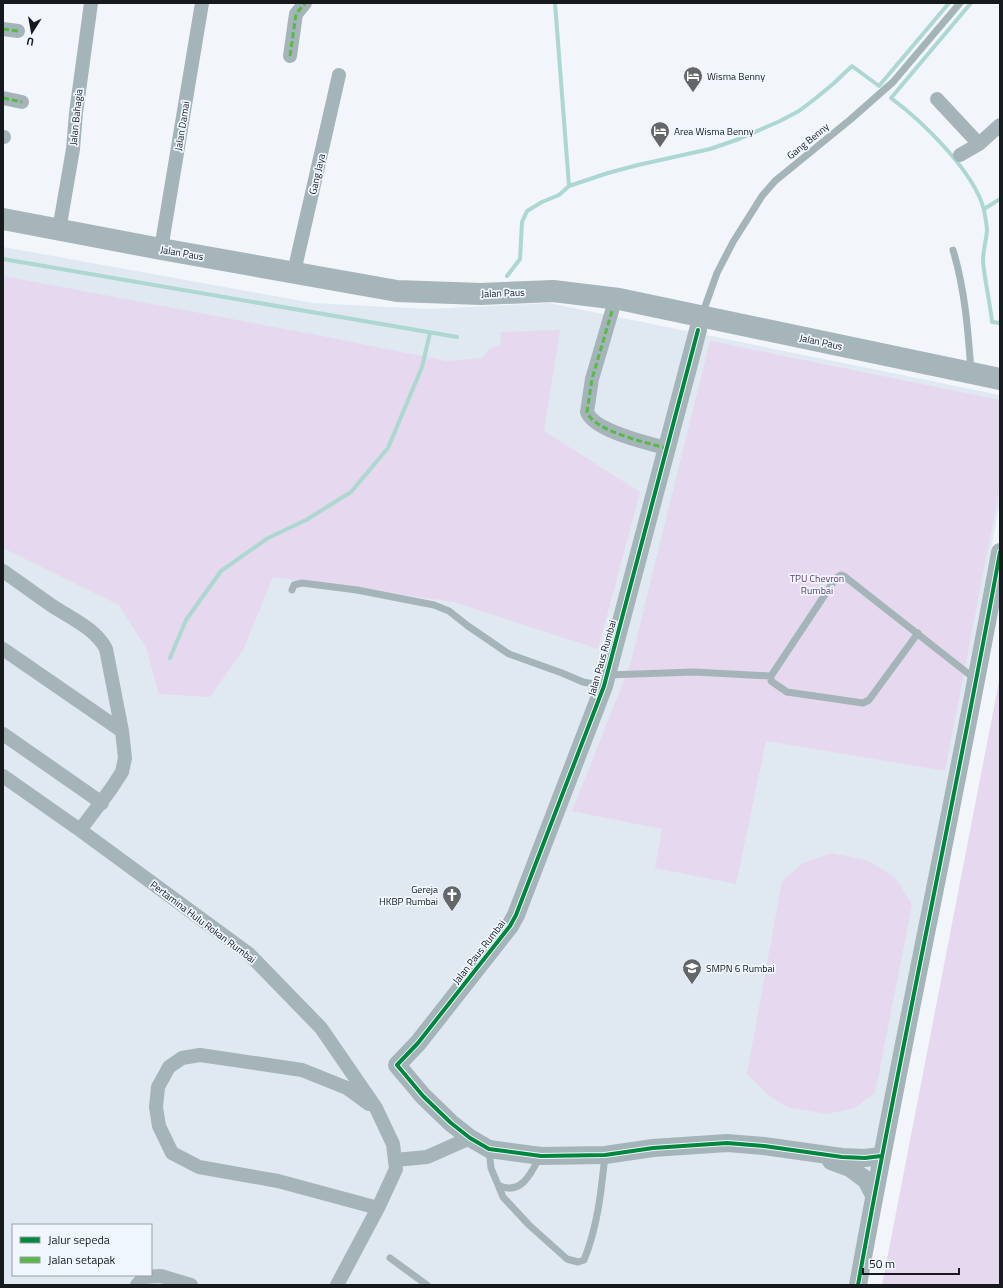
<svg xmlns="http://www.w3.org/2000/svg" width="1003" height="1288" font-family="'Titillium Web',sans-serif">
<rect width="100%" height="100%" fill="#f2f6fa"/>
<path fill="#e0e8f2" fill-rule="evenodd" d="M 3,247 L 313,303 L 428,309 L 549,303 L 1000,395 L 1000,500 L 979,617 L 849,1285 L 3,1285 ZM 13,1225 L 151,1225 L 151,1275 L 13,1275 Z"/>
<path fill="#e6d8ee" d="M 3,276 L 322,336 L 446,361 L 482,358 L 491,348 L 500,345 L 501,332 L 560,330 L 544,431 L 640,492 L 598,649 L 454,602 L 273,577 L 243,650 L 210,697 L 159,694 L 146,648 L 119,605 L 3,548 Z
M 710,341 L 1000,400 L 1000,486 L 945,771 L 766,741 L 736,884 L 655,868 L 662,829 L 572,811 L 630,665 Z
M 1000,676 L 1000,1285 L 882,1285 Z
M 832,853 L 869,861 L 896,878 L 912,905 L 875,1093 L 855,1108 L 826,1114 L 787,1107 L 768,1095 L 747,1074 L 782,881 L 803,863 Z"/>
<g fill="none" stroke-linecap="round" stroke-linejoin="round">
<path stroke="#add7d1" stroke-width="4" d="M 555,3 L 569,186
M 971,3 L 891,98 C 922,121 974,171 984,210 C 985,216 987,225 987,231 C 986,241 983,251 983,262 C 985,282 990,302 992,322 L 1000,323
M 984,209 L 1000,199
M 3,259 L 457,337
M 507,276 L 520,259 L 522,222 L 527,211 L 542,202 L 559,195 L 569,186 L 608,173 L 638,165 L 710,149 L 739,139 L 780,121 L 799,111 L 816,98 L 833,84 L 852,66 L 879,86 L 949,3
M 170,658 L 186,620 L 221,571 L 268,538 L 306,520 L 351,492 L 388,448 L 422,367 L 430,333"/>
<path stroke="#a5b4b9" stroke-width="7" d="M 953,250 C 965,290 968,330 971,371
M 702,315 L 717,273 L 733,242 L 762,196 L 775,181 L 851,119 L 893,82 L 960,3
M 292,590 L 294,585 L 302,583 L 357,590 L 434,605 L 449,611 L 468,626 L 509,654 L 562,673 L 583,682 L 604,686
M 918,633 L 869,700 L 863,703 L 787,692 L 771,681 L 771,676 L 836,578 L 841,575 L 844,576 L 975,679
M 607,675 L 694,672 L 771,676
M 489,1149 L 491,1168 L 503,1197 L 529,1225 L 567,1259 L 578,1262 L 584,1260 C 598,1225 601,1192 605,1155
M 498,1185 C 521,1197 532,1172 540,1156
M 390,1258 L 427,1285"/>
<path stroke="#a5b4b9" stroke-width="14" d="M 3,29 L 18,31
M 290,56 L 296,14 L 305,3
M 3,98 L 22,102
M 937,99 L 979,144
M 3,137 L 4,137
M 960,155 L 979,144 L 1000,125
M 59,230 L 73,149 L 76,113 L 91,3
M 161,249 L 202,3
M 294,272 L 339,75
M 612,311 L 592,379 L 587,412 C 594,431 647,443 666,448
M 3,571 C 19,582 35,594 51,605 C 70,618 95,628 106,649 L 122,731 L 125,758 L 122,772 L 111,789 L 80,830
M 3,649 L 122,731
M 3,734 L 102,803
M 3,776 L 80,830 L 249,954 L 321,1028 L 376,1108 L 393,1144 L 396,1169 L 378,1208 L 337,1285
M 369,1104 L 347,1088 L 302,1070 L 200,1055 L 182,1058 L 169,1067 L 158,1087 L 156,1107 L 159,1126 L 172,1153 L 199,1167 L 278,1181 L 378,1208
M 395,1160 L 427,1157 L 470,1138
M 137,1285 L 144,1277 L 161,1276 L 191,1285"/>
<path stroke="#a5b4b9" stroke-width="18" d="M 698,330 L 604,686 L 516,915 L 510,926 L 418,1043 L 397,1065 L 423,1096 L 451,1123 L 470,1138 L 489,1149 L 541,1156 L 605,1155 L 653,1148 L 727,1143 L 764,1146 L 842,1157 L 865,1158 L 881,1156
M 831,1161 L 850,1168 L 866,1180 L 874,1195
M 858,1285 C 902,1040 956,797 1000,552"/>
<path stroke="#a6b5ba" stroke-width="22" d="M 3,219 L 161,249 L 397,291 L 481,294 L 553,291 L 619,299 L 1000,379"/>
<path stroke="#58b947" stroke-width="3" stroke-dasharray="6 3" stroke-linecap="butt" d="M 3,29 L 18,31
M 290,56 L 296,14 L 305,3
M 3,98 L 22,102
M 3,137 L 4,137
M 612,311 L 592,379 L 587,412 C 594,431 647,443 666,448"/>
<g stroke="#eff6fe" stroke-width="6">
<path id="cycleway" d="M 698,330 L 604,686 L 516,915 L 510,926 L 418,1043 L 397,1065 L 423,1096 L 451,1123 L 470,1138 L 489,1149 L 541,1156 L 605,1155 L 653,1148 L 727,1143 L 764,1146 L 842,1157 L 865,1158 L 881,1156
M 858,1285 C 902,1040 956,797 1000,552"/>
</g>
<use href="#cycleway" stroke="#00873e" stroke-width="4"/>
</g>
<defs>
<g id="hotel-pin" transform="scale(1)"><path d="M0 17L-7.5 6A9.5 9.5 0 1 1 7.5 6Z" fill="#64676a" stroke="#eff6fe"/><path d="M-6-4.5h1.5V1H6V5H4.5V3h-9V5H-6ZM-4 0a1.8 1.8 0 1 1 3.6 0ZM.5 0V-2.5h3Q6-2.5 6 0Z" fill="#fff"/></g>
<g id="church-pin" transform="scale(1)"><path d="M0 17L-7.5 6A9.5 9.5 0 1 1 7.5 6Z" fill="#64676a" stroke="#eff6fe"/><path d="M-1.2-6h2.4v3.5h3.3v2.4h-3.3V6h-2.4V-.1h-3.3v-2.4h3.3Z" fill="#fff"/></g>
<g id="school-pin" transform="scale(1)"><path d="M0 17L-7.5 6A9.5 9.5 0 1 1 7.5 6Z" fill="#64676a" stroke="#eff6fe"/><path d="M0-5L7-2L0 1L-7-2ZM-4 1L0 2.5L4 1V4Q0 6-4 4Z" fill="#fff"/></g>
</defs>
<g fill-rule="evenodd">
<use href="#hotel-pin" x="693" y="76"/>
<use href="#hotel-pin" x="660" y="131"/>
<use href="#church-pin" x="452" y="895"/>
<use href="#school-pin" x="692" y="968"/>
</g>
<g text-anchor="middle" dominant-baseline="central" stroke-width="3.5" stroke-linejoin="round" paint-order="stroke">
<g font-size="10" fill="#171a1d" stroke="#eff6fe" text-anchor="start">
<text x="707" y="76">Wisma Benny</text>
<text x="674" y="131">Area Wisma Benny</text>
<text x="438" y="889" text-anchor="end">Gereja<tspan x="438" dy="12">HKBP Rumbai</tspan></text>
<text x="706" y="968">SMPN 6 Rumbai</text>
</g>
<g font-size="10" fill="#171a1d" stroke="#eff6fe">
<text transform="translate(76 117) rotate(-84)">Jalan Bahagia</text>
<text transform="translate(182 126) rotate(-81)">Jalan Damai</text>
<text transform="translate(808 141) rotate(-39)">Gang Benny</text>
<text transform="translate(317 174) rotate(-77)">Gang Jaya</text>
<text transform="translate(182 253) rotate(10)">Jalan Paus</text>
<text transform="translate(503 293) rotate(-2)">Jalan Paus</text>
<text transform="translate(821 342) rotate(12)">Jalan Paus</text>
<text transform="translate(602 658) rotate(-74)">Jalan Paus Rumbai</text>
<text transform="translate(203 922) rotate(37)">Pertamina Hulu Rokan Rumbai</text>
<text transform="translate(479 952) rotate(-52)">Jalan Paus Rumbai</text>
</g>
<g font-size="10" fill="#623b6d" stroke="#eff6fe">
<text x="817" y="578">TPU Chevron<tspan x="817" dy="12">Rumbai</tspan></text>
</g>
</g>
<rect width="1003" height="1288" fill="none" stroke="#171a1d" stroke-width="8"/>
<rect x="12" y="1224" width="140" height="52" fill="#eff6fe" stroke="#999ea4"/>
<rect x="20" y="1237" width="20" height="6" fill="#00873e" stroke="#999ea4"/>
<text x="48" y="1244" font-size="12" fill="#171a1d">Jalur sepeda</text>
<rect x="20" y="1257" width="20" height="6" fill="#58b947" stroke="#999ea4"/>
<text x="48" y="1264" font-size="12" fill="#171a1d">Jalan setapak</text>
<g transform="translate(32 32) rotate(191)" stroke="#eff6fe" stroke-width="3" paint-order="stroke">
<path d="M0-3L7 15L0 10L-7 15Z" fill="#171a1d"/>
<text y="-6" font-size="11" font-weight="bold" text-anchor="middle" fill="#171a1d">U</text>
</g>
<path d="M863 1268v6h96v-6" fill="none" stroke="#171a1d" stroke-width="2"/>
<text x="869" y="1268" font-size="12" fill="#171a1d" stroke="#eff6fe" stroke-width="3" paint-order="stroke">50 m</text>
</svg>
